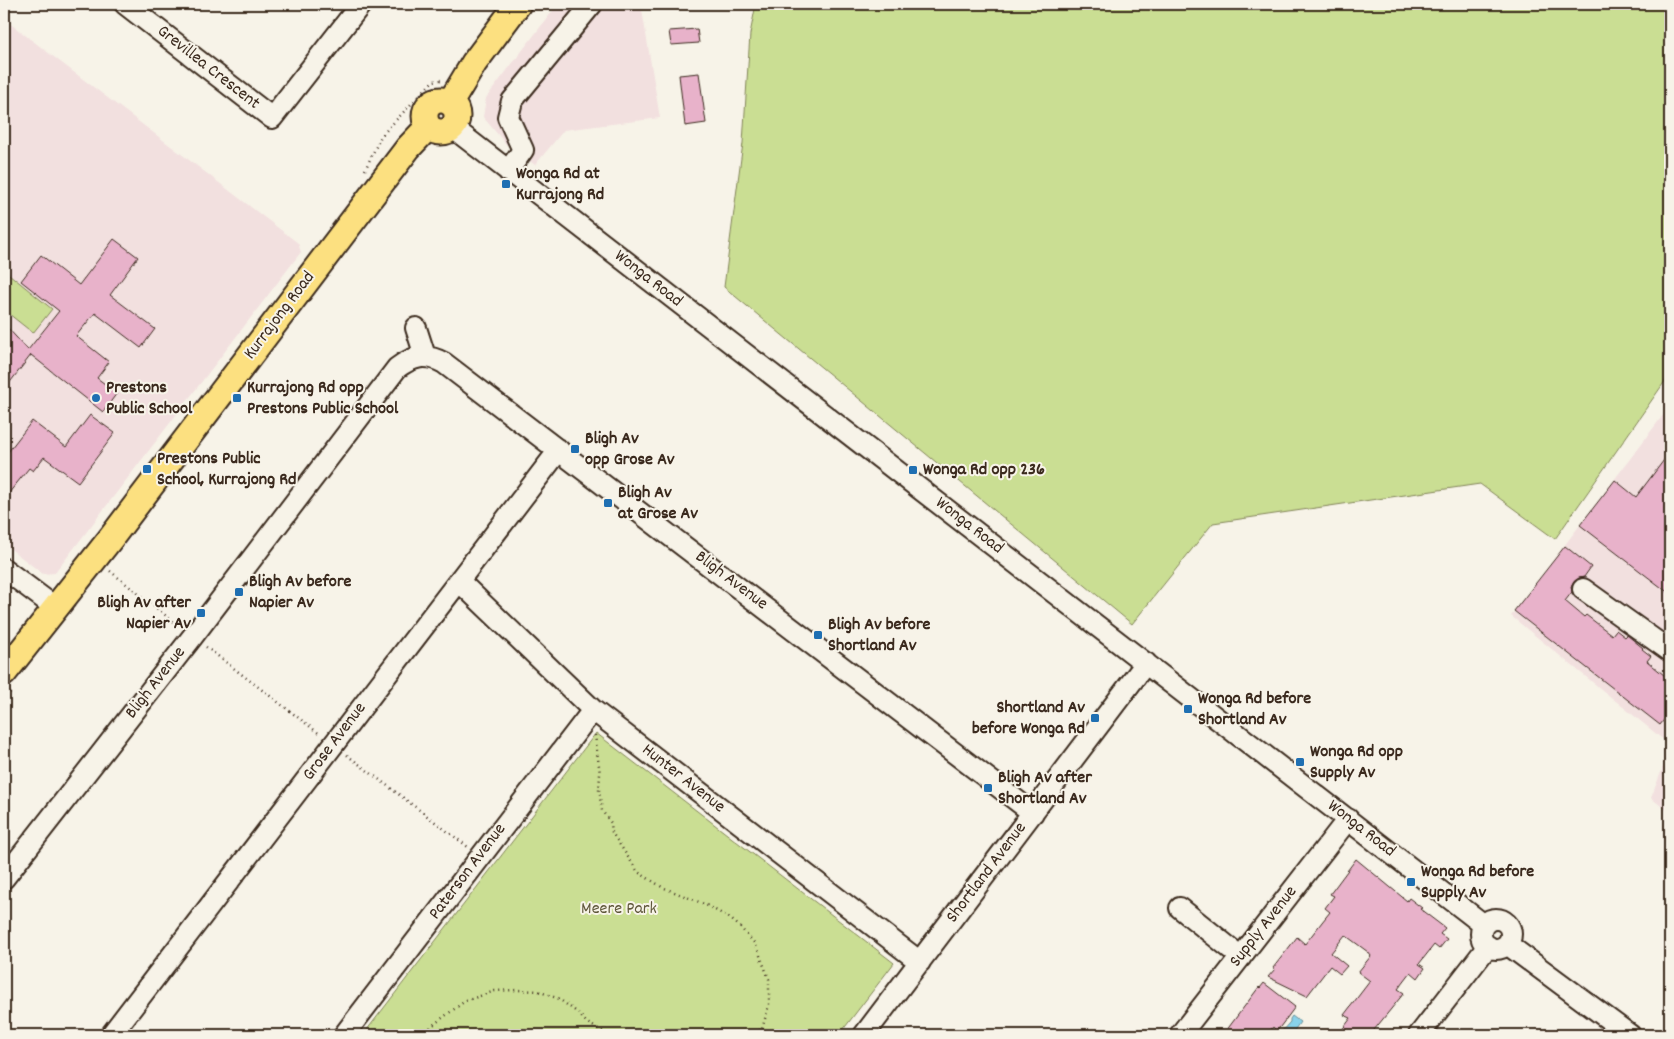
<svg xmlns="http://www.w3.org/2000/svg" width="1674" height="1039" font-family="Dekko,sans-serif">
<rect width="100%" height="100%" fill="#f7f3e8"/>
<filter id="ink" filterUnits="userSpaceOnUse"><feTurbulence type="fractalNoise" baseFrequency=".02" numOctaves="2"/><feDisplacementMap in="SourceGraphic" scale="10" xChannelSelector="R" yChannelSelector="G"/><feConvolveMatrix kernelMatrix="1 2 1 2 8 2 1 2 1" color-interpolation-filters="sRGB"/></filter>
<g filter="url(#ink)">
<path fill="#f2e0df" d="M 558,4 L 689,4 L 642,10 L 660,118 L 564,130 L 535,165 L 506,144 L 483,117 L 486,98 Z
M 4,19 L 298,243 L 301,252 L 55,573 L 43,574 L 4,544 Z
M 1670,406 L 1670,745 L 1511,616 Z
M 1670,749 L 1670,813 L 1651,798 Z"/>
<path fill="#cade93" stroke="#828458" d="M 756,4 L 1670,4 L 1670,374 L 1555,539 L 1480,484 L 1213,523 L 1132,624 L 724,287 L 743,143 L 750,34 Z
M 4,270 L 52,309 L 33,333 L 4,310 Z
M 596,733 L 894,963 L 839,1035 L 363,1035 Z"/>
<path fill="#89d2ea" stroke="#6a8f98" d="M 1292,1016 L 1300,1022 L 1291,1035 L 1285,1035 L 1281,1032 L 1290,1022 L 1290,1019 Z"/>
<path fill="#e8b2ca" stroke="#3b2a1e" d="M 697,29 L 699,43 L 671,45 L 669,31 Z
M 699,73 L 706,123 L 685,126 L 679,75 Z
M 114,239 L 138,257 L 110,295 L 155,329 L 141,348 L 95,313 L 76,336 L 109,362 L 97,378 L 117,393 L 103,412 L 31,355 L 4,390 L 4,324 L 28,350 L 59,311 L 21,281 L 41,255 L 79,285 Z
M 90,415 L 115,433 L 78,482 L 44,457 L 33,471 L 29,468 L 4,499 L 4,457 L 32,421 L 66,447 Z
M 1670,452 L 1670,594 L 1580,525 L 1615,480 L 1636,497 Z
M 1565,546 L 1591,567 L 1584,577 L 1579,578 L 1574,582 L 1571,587 L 1572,592 L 1565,601 L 1584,617 L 1586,615 L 1612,635 L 1616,630 L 1625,637 L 1627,635 L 1643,648 L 1642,649 L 1651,656 L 1647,661 L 1670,680 L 1670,712 L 1660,725 L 1514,611 Z
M 1356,859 L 1407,901 L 1409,898 L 1422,908 L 1420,909 L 1445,928 L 1440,934 L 1447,939 L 1439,949 L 1434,945 L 1419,964 L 1425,968 L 1418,978 L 1411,972 L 1398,989 L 1404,993 L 1370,1035 L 1338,1035 L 1351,1018 L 1344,1015 L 1370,981 L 1358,972 L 1371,956 L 1368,952 L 1345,935 L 1331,953 L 1347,966 L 1340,974 L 1330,966 L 1307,996 L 1268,977 L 1275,969 L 1273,968 L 1294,941 L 1297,937 L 1305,944 L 1322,922 L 1330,912 L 1325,908 L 1334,896 L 1330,894 Z
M 1264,983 L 1295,1007 L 1277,1031 L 1273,1027 L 1266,1035 L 1223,1035 L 1259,987 L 1260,988 Z"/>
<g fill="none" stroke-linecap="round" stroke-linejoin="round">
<g stroke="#3b2a1e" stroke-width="24">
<path id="minor" d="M 125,4 L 272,118 L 361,4
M 453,128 L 1484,925
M 508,171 L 523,150 L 508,117 L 512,101 L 592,4
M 416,328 L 425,356
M 4,569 L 56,608
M 459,581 L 593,710 L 920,962
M 1583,589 L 1670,651
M 4,878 L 193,636 L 397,368 C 413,356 426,353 444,363 L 1033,813
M 1180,908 L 1241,957
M1481 934a15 15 0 1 1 30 0a15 15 0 1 1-30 0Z
M 1507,944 L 1630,1035
M 111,1035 L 559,450
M 344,1035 L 593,710
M 864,1035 L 1146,663
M 1180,1035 L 1348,819
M 1419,1035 L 1488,946"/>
</g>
<g stroke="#3b2a1e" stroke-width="29">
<path id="major" d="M425 116a16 16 0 1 1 32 0a16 16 0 1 1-32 0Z
M 450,103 L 474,63 L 518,4
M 4,673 L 111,538 L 408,148 L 428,127"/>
</g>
<path stroke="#3b2a1e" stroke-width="2.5" stroke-dasharray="1 4" stroke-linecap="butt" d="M 103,4 L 110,9
M 365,170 L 381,136 L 433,81 L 441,80
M 110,571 L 180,627
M 206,647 L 321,735
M 4,701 L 12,690
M 595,735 L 600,774 L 599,791 L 602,811 L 611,823 L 612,833 L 638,872 L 662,887 L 704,904 L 728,917 L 738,925 L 756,945 L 769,979 L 769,1005 L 762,1029
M 347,755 L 468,847
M 423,1035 L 433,1025 L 465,1001 L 495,991 L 517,990 L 538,991 L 559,999 L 578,1013 L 587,1023 L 610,1035
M 745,1035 C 762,1028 767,1028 784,1035"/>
<use href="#minor" stroke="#f7f3e8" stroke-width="20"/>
<use href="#major" stroke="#fce080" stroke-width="25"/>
</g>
</g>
<g fill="#1f6fb2" stroke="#f7f3e8" stroke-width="2">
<rect x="501" y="179" width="10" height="10" rx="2.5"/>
<circle cx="96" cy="398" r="5"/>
<rect x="232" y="393" width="10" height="10" rx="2.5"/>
<rect x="570" y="444" width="10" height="10" rx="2.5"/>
<rect x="142" y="464" width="10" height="10" rx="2.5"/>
<rect x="908" y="465" width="10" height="10" rx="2.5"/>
<rect x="603" y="498" width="10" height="10" rx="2.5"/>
<rect x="234" y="587" width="10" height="10" rx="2.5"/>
<rect x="196" y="608" width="10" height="10" rx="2.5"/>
<rect x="813" y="630" width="10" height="10" rx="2.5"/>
<rect x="1183" y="704" width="10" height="10" rx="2.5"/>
<rect x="1090" y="713" width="10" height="10" rx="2.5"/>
<rect x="1295" y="757" width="10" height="10" rx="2.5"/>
<rect x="983" y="783" width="10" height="10" rx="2.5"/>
<rect x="1406" y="877" width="10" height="10" rx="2.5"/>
</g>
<g text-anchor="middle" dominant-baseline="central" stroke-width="4" stroke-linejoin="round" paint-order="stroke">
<g font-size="18" fill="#3b2a1e" stroke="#f7f3e8">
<text transform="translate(208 68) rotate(38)">Grevillea Crescent</text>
<text transform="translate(648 279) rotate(38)">Wonga Road</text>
<text transform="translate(280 316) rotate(-53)">Kurrajong Road</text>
<text transform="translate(969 526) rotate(38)">Wonga Road</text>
<text transform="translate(731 581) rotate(37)">Bligh Avenue</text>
<text transform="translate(156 683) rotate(-52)">Bligh Avenue</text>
<text transform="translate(335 742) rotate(-53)">Grose Avenue</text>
<text transform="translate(683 779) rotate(38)">Hunter Avenue</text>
<text transform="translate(1361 829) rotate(38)">Wonga Road</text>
<text transform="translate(468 872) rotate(-53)">Paterson Avenue</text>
<text transform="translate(987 873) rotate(-53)">Shortland Avenue</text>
<text transform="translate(1264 927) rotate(-52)">Supply Avenue</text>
</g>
<g font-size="18" font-weight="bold" fill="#3b2a1e" stroke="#f7f3e8" text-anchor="start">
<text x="516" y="174">Wonga Rd at<tspan x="516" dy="21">Kurrajong Rd</tspan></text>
<text x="106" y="388">Prestons<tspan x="106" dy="21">Public School</tspan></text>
<text x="247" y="388">Kurrajong Rd opp<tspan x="247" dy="21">Prestons Public School</tspan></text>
<text x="585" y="439">Bligh Av<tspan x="585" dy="21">opp Grose Av</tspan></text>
<text x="157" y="459">Prestons Public<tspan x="157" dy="21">School, Kurrajong Rd</tspan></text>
<text x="923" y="470">Wonga Rd opp 236</text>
<text x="618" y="493">Bligh Av<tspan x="618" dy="21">at Grose Av</tspan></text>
<text x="249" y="582">Bligh Av before<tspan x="249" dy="21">Napier Av</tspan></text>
<text x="191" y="603" text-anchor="end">Bligh Av after<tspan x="191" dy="21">Napier Av</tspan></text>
<text x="828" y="625">Bligh Av before<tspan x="828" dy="21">Shortland Av</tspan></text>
<text x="1198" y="699">Wonga Rd before<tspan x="1198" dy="21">Shortland Av</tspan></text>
<text x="1085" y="708" text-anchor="end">Shortland Av<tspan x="1085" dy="21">before Wonga Rd</tspan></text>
<text x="1310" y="752">Wonga Rd opp<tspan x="1310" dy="21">Supply Av</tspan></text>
<text x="998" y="778">Bligh Av after<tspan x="998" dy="21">Shortland Av</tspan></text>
<text x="1421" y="872">Wonga Rd before<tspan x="1421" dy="21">Supply Av</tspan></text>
</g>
<g font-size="18" fill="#5f573b" stroke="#f7f3e8">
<text x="619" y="909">Meere Park</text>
</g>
</g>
<rect width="1674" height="1039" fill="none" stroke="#f7f3e8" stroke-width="20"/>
<rect x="10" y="10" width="1654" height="1019" fill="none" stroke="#3b2a1e" stroke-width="2" filter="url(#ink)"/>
</svg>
